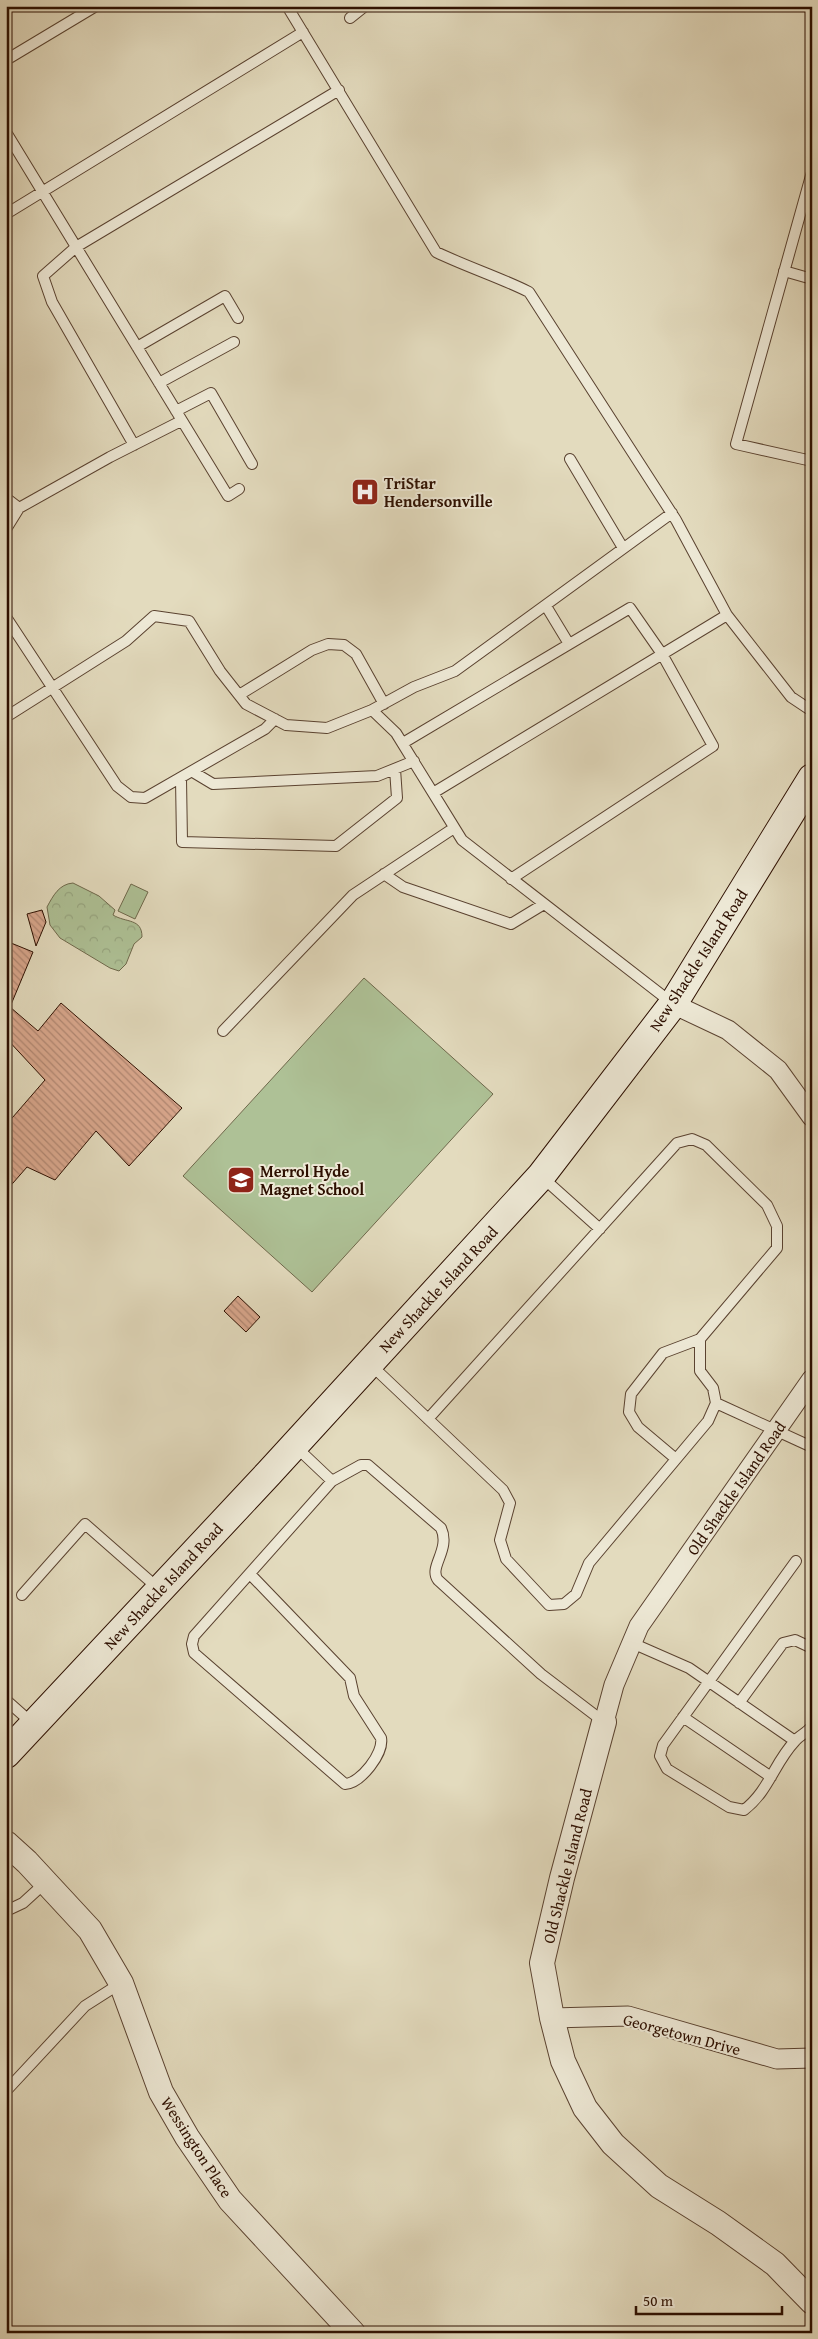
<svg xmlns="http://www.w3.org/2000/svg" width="818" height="2339" font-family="'Gentium Book Plus',serif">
<defs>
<pattern id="park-crowns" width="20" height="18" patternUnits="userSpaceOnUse" patternTransform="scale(1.25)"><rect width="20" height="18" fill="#aec196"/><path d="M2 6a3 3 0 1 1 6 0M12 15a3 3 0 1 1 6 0" fill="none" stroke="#96a580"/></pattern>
<pattern id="building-back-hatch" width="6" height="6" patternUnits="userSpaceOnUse" patternTransform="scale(1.25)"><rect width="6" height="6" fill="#d9a78d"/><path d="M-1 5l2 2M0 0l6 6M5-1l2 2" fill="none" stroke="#b08671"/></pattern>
</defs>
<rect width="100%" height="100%" fill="#e3dbbe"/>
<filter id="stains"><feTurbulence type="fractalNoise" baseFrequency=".004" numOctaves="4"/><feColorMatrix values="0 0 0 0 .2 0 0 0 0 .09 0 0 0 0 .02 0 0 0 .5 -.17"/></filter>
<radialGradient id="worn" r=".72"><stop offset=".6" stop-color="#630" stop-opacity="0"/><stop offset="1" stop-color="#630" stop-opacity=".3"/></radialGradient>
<path fill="url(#park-crowns)" stroke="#6e684b" d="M 73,883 L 99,896 L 115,910 L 113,915 C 126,923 142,918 142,937 L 134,944 L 126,964 L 119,971 L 110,968 L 60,938 L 50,925 L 47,907 C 53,896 59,884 73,883 Z"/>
<path fill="#aec196" stroke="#6e684b" d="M 131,884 L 148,892 L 135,919 L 118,911 Z
M 364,978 L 493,1094 L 312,1292 L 183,1176 Z"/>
<path fill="url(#building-back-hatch)" stroke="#2d0f00" d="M 42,910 L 46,922 L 36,946 L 27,914 Z
M 11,943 L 33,952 L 10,1007 L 38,1031 L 61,1003 L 182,1108 L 129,1166 L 96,1131 L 55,1180 L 27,1167 L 6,1191 L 6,1125 L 45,1080 L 6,1038 L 6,954 Z
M 238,1296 L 260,1317 L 246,1332 L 224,1311 Z"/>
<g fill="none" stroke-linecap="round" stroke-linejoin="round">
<g stroke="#5a4230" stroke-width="12">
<path id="service" d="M 287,6 L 436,252 C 467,267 499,277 529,292 L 676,520 L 727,615 L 791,697 L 812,711
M 350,18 L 365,6
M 6,60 L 96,6
M 6,132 L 228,496 L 239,489
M 812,172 L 736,444 L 812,461
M 6,214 L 303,32
M 784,271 L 812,279
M 137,347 L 225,296 L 238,318
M 159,383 L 234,342
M 176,411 L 211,393 L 252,464
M 134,445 L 52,302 L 43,276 L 76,247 L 339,90
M 570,459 L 623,548
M 6,498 L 19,508
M 6,529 L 19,508 L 110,457 L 181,421
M 546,606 L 569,644
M 6,617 L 117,786 L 131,797 L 145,798 L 265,729 L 275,719
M 239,695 L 312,650 L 328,644 L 344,645 L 356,654 L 384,704
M 372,710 L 414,687 L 455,671 L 672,513
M 6,717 L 126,641 L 154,616 L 189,621 L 220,671 L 246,704 L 286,725 L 327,728 L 372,710 L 396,733 L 462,840 L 672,1003
M 403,743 L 630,608 L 662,654 L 713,746 L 511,879
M 193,772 L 213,784 L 377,776 L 414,761
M 181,779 L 182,842 L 336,846 L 397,798 L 395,769
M 433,793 L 727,615
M 384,874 L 403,887 L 511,924 L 544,904
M 223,1031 L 353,895 L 454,828
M 542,1177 L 600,1229
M 370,1364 L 503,1490 L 510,1503 L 500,1540 L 506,1559 L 549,1605 L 564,1604 L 576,1594 L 589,1563 L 708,1421 L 716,1403 L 713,1388 L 700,1371 L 700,1339 L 777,1248 L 777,1226 L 767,1205 L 706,1145 L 692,1139 L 677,1143 L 428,1419
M 716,1403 L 812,1447
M 295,1446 L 332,1481
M 676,1459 L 638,1427 L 629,1412 L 631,1394 L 663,1353 L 700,1339
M 796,1561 L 663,1745 L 660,1756 L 667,1769 L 729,1807 L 744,1810 C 769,1791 774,1763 795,1741 C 800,1735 807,1733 812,1726
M 250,1574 L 350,1678 L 354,1696 L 381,1738 C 384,1753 361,1783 345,1784 L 194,1653 L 192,1644 L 194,1636 L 332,1481 L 361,1465 L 368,1465 L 441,1528 C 451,1550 428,1567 438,1580 L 541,1674 L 604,1722
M 22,1595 L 85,1524 L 159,1589
M 632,1643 L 689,1668 L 795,1741
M 6,1700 L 33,1724
M 739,1703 L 783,1643 L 795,1640 L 812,1648
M 683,1717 L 771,1777
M 6,1911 L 23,1903 L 46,1882
M 6,2091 L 85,2006 L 121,1983"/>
</g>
<g stroke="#5a4230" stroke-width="21">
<path id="minor" d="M 673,1004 L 728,1030 L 778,1070 L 812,1117
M 604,1722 L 614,1685 L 639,1626 L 812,1379
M 552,2018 L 628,2016 L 777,2059 L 812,2058"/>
</g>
<g stroke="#5a4230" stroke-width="26">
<path id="tertiary" d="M 604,1722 L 562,1878 L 542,1963 L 552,2018 L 563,2061 L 585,2108 L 613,2144 L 659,2186 L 718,2223 L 775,2264 L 812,2302
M 6,1843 L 27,1862 L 90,1930 L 121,1983 L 161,2092 L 187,2137 L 230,2200 L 353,2333"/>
</g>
<g stroke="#2d0f00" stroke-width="30">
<path id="secondary" d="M 6,1754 L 269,1473 L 541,1176 L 673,1004 L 812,778"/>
</g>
<use href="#service" stroke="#ede8d5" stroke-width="10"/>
<use href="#minor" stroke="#ede8d5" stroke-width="19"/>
<use href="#tertiary" stroke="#ede8d5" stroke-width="24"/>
<use href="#secondary" stroke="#ede8d5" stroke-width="28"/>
</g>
<defs>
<g id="hospital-square" transform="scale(1.4375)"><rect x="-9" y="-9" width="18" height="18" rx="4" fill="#8f2418" stroke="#ede8d5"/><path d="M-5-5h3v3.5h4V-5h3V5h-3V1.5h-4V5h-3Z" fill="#fff"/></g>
<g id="school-square" transform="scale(1.4375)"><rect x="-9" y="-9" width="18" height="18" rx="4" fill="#8f2418" stroke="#ede8d5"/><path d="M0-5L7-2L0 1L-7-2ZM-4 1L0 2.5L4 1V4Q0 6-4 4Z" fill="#fff"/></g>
</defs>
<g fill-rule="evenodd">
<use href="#hospital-square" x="365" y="492"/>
<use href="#school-square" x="241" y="1180"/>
</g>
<g text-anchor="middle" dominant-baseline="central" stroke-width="4" stroke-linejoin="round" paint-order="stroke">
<g font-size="16" font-weight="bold" fill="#2d0f00" stroke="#ede8d5" text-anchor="start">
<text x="384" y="483">TriStar<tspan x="384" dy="18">Hendersonville</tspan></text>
<text x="260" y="1171">Merrol Hyde<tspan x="260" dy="18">Magnet School</tspan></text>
</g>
<g font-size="16" fill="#2d0f00" stroke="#ede8d5">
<text transform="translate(698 960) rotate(-57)">New Shackle Island Road</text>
<text transform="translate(438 1289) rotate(-47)">New Shackle Island Road</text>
<text transform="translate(736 1488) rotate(-55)">Old Shackle Island Road</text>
<text transform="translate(163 1586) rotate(-47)">New Shackle Island Road</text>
<text transform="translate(567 1866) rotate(-76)">Old Shackle Island Road</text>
<text transform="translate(682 2034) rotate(15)">Georgetown Drive</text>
<text transform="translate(197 2147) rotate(57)">Wessington Place</text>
</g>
</g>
<rect width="818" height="2339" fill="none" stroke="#e3dbbe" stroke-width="25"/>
<rect x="8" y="8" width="803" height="2324" fill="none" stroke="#2d0f00" stroke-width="2.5"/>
<rect x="12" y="12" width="793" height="2314" fill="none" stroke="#2d0f00"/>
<path d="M636 2306v8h146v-8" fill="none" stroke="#2d0f00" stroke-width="2.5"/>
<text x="643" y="2306" font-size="15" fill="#2d0f00" stroke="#ede8d5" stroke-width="4" paint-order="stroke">50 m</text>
<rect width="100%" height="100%" filter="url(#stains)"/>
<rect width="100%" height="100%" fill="url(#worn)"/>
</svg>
